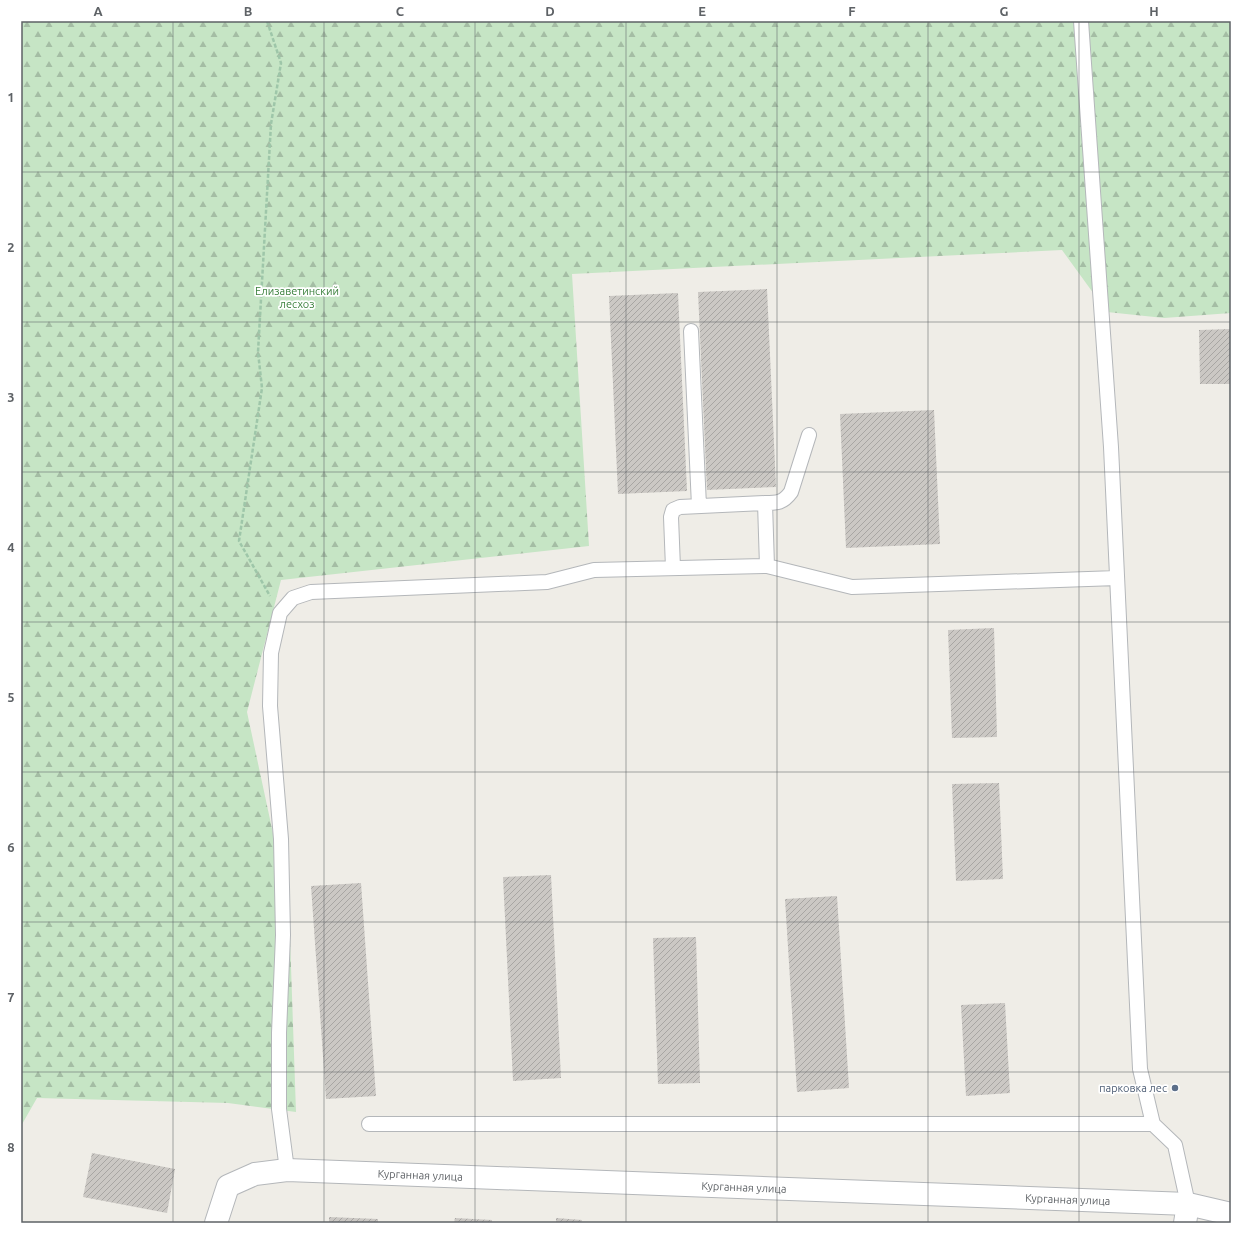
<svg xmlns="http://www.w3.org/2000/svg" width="1252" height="1244" font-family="Ubuntu,sans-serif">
<defs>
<pattern id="forest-firs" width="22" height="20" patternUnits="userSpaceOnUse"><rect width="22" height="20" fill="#c6e5c5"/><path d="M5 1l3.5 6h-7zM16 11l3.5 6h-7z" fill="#a4bda4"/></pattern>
<pattern id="building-hatch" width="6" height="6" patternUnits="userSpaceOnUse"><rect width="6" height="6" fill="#cbc8c4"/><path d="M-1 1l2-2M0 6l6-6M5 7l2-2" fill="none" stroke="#a8a6a3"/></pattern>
</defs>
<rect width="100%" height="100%" fill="#efede7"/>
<path fill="url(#forest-firs)" d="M 21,21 L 1231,21 L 1231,313 L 1164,318 L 1107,312 L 1062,250 L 572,274 L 589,546 L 281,580 L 247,712 L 289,908 L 296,1112 L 228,1103 L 37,1098 L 21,1126 Z"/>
<path fill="url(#building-hatch)" d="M 767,289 L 776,487 L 707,490 L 698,292 Z
M 678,293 L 687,491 L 618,494 L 609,296 Z
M 1231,329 L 1231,384 L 1200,384 L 1199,330 Z
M 934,410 L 940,544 L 846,548 L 840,414 Z
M 994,628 L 997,737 L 952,738 L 948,630 Z
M 999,783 L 1003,879 L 956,881 L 952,784 Z
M 551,875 L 561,1078 L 513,1081 L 503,877 Z
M 361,883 L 376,1096 L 326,1099 L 311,886 Z
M 837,896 L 849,1088 L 797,1092 L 785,899 Z
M 696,937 L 700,1083 L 658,1084 L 653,938 Z
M 1005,1003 L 1010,1093 L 966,1096 L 961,1005 Z
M 92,1153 L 175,1169 L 167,1213 L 83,1197 Z
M 329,1217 L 378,1219 L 378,1223 L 329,1223 Z
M 455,1218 L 492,1220 L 492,1223 L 454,1223 Z
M 556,1218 L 582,1220 L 581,1223 L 556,1223 Z"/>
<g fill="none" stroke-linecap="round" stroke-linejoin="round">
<g stroke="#b4b7ba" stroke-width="16">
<path id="lane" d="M 1081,21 L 1111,447 L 1140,1069 L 1153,1124 L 1175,1145 L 1188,1204
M 691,331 L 699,506
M 765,503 C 777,503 783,503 791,492 L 809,435
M 673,568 L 671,517 L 673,510 L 680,507 L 765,503 L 767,566
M 369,1124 L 1153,1124
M 287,1170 L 279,1109 L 279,1033 L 283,935 L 281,839 L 270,706 L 271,653 L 280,613 L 293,598 L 311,592 L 547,582 L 594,570 L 767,566 L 852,587 L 1117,578"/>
</g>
<g stroke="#b4b7ba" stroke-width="24">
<g id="street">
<path id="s1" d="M 216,1223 L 228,1186 L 255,1174 L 287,1170 L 1188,1204"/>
</g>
</g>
<g stroke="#b3b6ba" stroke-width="24">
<path id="secondary" d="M 1185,1223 L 1188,1204 L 1231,1214"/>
</g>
<path stroke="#9ec6a9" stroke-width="2.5" stroke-dasharray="4 2" stroke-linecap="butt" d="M 267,21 L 281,63 L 271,124 L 258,352 L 262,388 L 239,541 L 270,596"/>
<use href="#lane" stroke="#fff" stroke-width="14"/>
<use href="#street" stroke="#fff" stroke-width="22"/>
<use href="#secondary" stroke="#fff" stroke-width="22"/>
</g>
<path fill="none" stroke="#5e6266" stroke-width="1" stroke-opacity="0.55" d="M 173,21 L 173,1223M 324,21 L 324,1223M 475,21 L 475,1223M 626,21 L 626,1223M 777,21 L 777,1223M 928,21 L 928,1223M 1079,21 L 1079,1223M 21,172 L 1231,172M 21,322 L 1231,322M 21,472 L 1231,472M 21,622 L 1231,622M 21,772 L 1231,772M 21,922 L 1231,922M 21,1072 L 1231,1072"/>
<circle fill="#5c6f8a" stroke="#fff" stroke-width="1.5" cx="1175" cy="1088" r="4"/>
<g text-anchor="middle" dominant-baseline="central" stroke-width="3.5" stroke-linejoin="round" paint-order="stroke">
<g font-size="11" fill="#3b813d" stroke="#fff">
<text x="297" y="291">Елизаветинский<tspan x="297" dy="13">лесхоз</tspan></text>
</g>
<g font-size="11" fill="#4e5e75" stroke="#fff" text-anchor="end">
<text x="1167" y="1088">парковка лес</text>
</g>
<g font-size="11" fill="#5e6266" stroke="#fff">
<text stroke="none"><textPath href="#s1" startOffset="234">Курганная улица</textPath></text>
<text stroke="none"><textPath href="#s1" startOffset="558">Курганная улица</textPath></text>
<text stroke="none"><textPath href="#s1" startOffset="882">Курганная улица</textPath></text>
</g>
</g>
<rect width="1252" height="1244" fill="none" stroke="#ffffff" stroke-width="44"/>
<rect x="22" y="22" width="1208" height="1200" fill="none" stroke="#5e6266" stroke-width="1.5"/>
<g font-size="13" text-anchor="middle" font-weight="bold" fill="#5e6266">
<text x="98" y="16">A</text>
<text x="248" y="16">B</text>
<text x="400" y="16">C</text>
<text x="550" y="16">D</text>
<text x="702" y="16">E</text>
<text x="852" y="16">F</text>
<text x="1004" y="16">G</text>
<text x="1154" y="16">H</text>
<text x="11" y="102">1</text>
<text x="11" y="252">2</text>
<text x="11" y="402">3</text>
<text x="11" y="552">4</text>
<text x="11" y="702">5</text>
<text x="11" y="852">6</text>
<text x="11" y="1002">7</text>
<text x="11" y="1152">8</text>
</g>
</svg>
